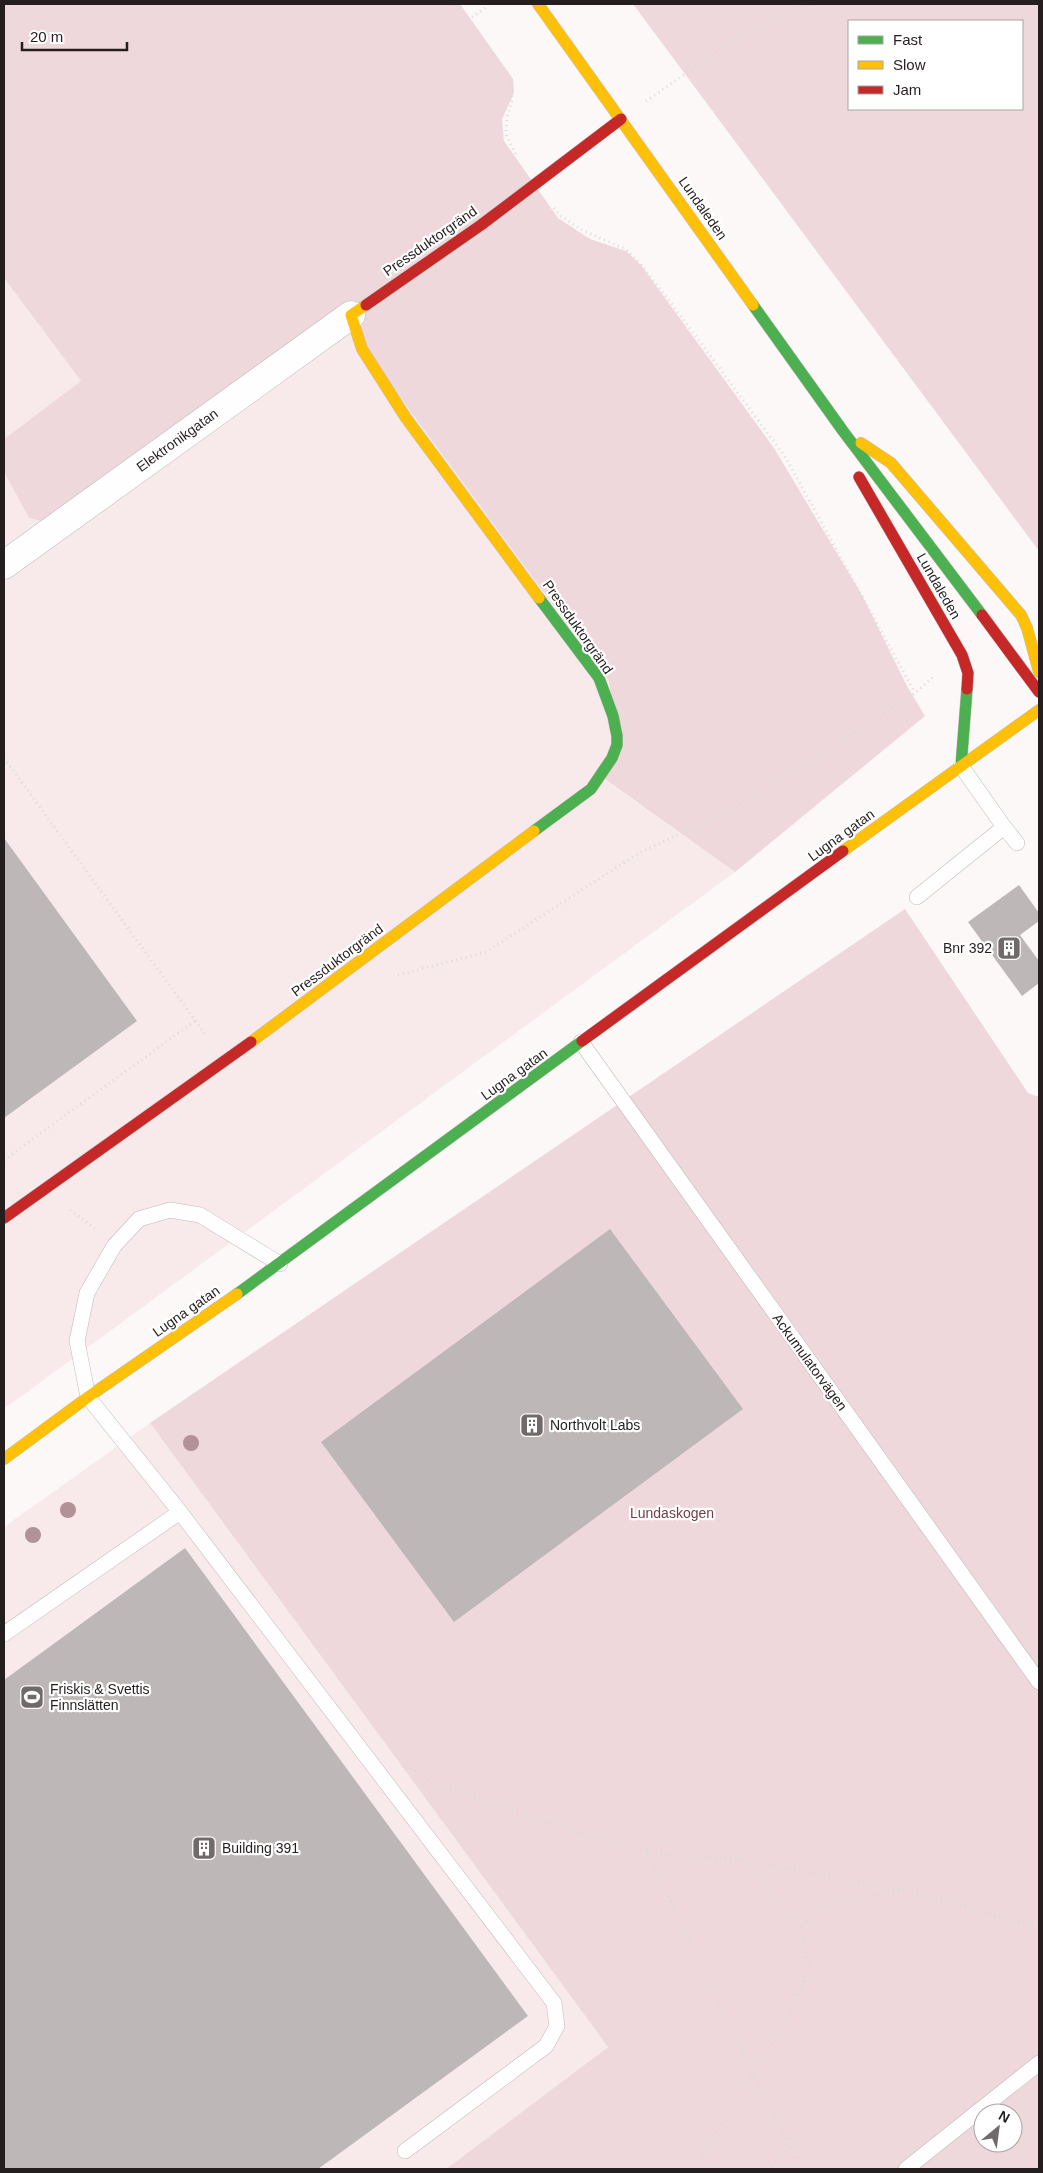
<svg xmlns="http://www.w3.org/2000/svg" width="1043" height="2173" font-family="Arial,sans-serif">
<rect width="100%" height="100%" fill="#fcf8f8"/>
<path fill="#f8eaeb" d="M 4,278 L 81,381 L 4,439 Z
M 344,321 L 609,681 L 615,736 L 599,776 L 735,872 L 4,1409 L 4,472 L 29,518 Z
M 150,1423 L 608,2047 L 446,2169 L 4,2169 L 4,1527 Z"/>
<path fill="#eed8db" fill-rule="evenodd" d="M 4,4 L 460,4 L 513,79 L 514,93 L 502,119 L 504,141 L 558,218 L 590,239 L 626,251 L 641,265 L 774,448 L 862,595 L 907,686 L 925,716 L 735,872 L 599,775 L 615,736 L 609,681 L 344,321 L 59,525 L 29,518 L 4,472 L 4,439 L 81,381 L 4,278 Z
M 633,4 L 1039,4 L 1039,551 ZM 849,21 L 1022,21 L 1022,109 L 849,109 Z
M 905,909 L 1028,1093 L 1039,1097 L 1039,2169 L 446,2169 L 608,2047 L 150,1423 ZM 983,2113 L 1013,2113 L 1013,2143 L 983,2143 Z"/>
<path fill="#beb7b7" d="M 4,838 L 137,1021 L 4,1118 Z
M 1019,885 L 1039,913 L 1039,921 L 1020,935 L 1039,961 L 1039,983 L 1022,996 L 968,922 Z
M 610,1229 L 743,1409 L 454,1622 L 321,1442 Z
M 185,1548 L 528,2016 L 318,2169 L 4,2169 L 4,1680 Z"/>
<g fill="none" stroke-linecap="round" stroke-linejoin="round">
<g stroke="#bfbaba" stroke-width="16">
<path id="lane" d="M 1004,827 L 1017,843
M 917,897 L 1004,827 L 961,766
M 581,1042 L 1039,1682
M 280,1264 L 200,1215 L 170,1210 L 139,1219 L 114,1246 L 87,1293 L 77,1341 L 88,1397 L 180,1512 L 554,2003 L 557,2026 L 546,2046 L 405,2151
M 4,1634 L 180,1512
M 906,2169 L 1039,2063"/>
</g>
<g stroke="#bfbaba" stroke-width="29">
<path id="street" d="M 4,565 L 351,315"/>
</g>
<g stroke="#bfbaba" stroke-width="12">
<path id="fast" d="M 753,305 L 843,431 L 982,615
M 961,766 L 967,689
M 534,831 L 591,789 L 612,758 L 617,745 L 617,736 L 613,716 L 599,678 L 539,598
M 237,1294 L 582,1041"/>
</g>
<g stroke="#bfbaba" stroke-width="12">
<path id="slow" d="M 538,4 L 753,305
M 366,305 L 351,315 L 362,349 L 406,418 L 539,598
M 861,443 L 891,463 L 1021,615 L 1027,628 L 1039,672
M 843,851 L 1039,710
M 251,1042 L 534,831
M 4,1459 L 88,1397 L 237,1294"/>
</g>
<g stroke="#bfbaba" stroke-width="12">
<path id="jam" d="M 366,305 L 481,225 L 621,119
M 859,477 L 962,655 L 968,673 L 967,689
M 982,615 L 1039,692
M 582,1041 L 843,851
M 4,1218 L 251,1042"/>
</g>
<path stroke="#dcdada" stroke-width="3" stroke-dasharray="1 4" stroke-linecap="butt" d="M 456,4 L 511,78 L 512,100 L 507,117 L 506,134 L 517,157
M 468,20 L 488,6
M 646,101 L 750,29 L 810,4
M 554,208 L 561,216 L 580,229 L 625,249 L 640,263 L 677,311 L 786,458 L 915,693
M 4,758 L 205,1034
M 398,975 L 486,952 L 639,853 L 716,817 L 791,774 L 915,693 L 934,676
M 4,1160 L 195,1021
M 70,1210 L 95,1228
M 407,1765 L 433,1783 L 596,1838 L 674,1856 L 741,1859 L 903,1890 L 1039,1927
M 647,1851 L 753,2075 L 803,2169
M 801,1926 L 843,1900 L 900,1891
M 700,2169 L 704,2152 L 790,2015 L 809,1967 L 801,1926 L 742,1859
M 768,2169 L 792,2147"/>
<use href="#lane" stroke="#fffefe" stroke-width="15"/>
<use href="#street" stroke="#fffefe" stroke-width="28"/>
<use href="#fast" stroke="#4caf50" stroke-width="11"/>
<use href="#slow" stroke="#ffc107" stroke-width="11"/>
<use href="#jam" stroke="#c62828" stroke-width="11"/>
</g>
<g fill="#b09297">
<circle cx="191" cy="1443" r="8"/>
<circle cx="68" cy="1510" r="8"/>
<circle cx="33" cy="1535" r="8"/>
</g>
<defs>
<g id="building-square" transform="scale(1.25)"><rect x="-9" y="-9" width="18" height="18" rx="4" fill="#706a6b" stroke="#fff"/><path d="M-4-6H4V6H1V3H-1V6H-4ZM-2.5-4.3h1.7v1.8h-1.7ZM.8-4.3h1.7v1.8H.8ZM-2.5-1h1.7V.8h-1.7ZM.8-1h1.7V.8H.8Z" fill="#fff"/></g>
<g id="stadium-square" transform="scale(1.25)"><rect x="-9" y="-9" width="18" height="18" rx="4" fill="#706a6b" stroke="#fff"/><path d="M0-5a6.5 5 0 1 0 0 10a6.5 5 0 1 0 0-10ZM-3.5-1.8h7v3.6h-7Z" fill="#fff"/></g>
</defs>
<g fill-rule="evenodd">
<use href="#building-square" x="1009" y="948"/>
<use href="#building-square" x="532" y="1425"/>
<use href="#stadium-square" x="32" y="1697"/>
<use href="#building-square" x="204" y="1848"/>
</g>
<g text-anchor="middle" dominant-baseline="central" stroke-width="4.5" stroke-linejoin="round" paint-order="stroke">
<g font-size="14" fill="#251e1f" stroke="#fff">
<text transform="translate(703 208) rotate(55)">Lundaleden</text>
<text transform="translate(430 241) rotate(-35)">Pressduktorgränd</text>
<text transform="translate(177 440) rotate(-36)">Elektronikgatan</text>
<text transform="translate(939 586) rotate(60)">Lundaleden</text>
<text transform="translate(578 627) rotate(55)">Pressduktorgränd</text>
<text transform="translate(841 835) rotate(-36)">Lugna gatan</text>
<text transform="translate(337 960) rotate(-37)">Pressduktorgränd</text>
<text transform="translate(514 1074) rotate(-36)">Lugna gatan</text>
<text transform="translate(186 1311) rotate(-35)">Lugna gatan</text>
<text transform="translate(810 1362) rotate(54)">Ackumulatorvägen</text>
</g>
<g font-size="14" fill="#251e1f" stroke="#fff" text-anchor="start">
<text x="992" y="948" text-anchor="end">Bnr 392</text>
<text x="550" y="1425">Northvolt Labs</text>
<text x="50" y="1689">Friskis &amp; Svettis<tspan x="50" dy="16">Finnslätten</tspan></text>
<text x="222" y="1848">Building 391</text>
</g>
<g font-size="14" fill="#713e48" stroke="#fff">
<text x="672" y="1513">Lundaskogen</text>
</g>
</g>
<rect width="1043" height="2173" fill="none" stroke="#251e1f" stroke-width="10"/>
<rect x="848" y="20" width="175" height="90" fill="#ffffff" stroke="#a8a5a5"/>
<rect x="858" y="36" width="25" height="8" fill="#4caf50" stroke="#a8a5a5"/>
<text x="893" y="45" font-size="15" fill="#251e1f">Fast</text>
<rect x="858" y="61" width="25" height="8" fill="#ffc107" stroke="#a8a5a5"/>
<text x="893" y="70" font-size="15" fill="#251e1f">Slow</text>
<rect x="858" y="86" width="25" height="8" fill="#c62828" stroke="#a8a5a5"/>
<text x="893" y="95" font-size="15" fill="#251e1f">Jam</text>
<g transform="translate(998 2128) rotate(29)"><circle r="24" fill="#ffffff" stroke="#a8a5a5"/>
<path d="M0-4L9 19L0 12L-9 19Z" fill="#706a6b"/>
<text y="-8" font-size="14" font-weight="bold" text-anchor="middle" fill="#251e1f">N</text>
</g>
<path d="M22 42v8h105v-8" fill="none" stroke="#251e1f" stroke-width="2.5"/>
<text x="30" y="42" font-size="15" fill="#251e1f" stroke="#ffffff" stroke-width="4" paint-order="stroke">20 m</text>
</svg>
